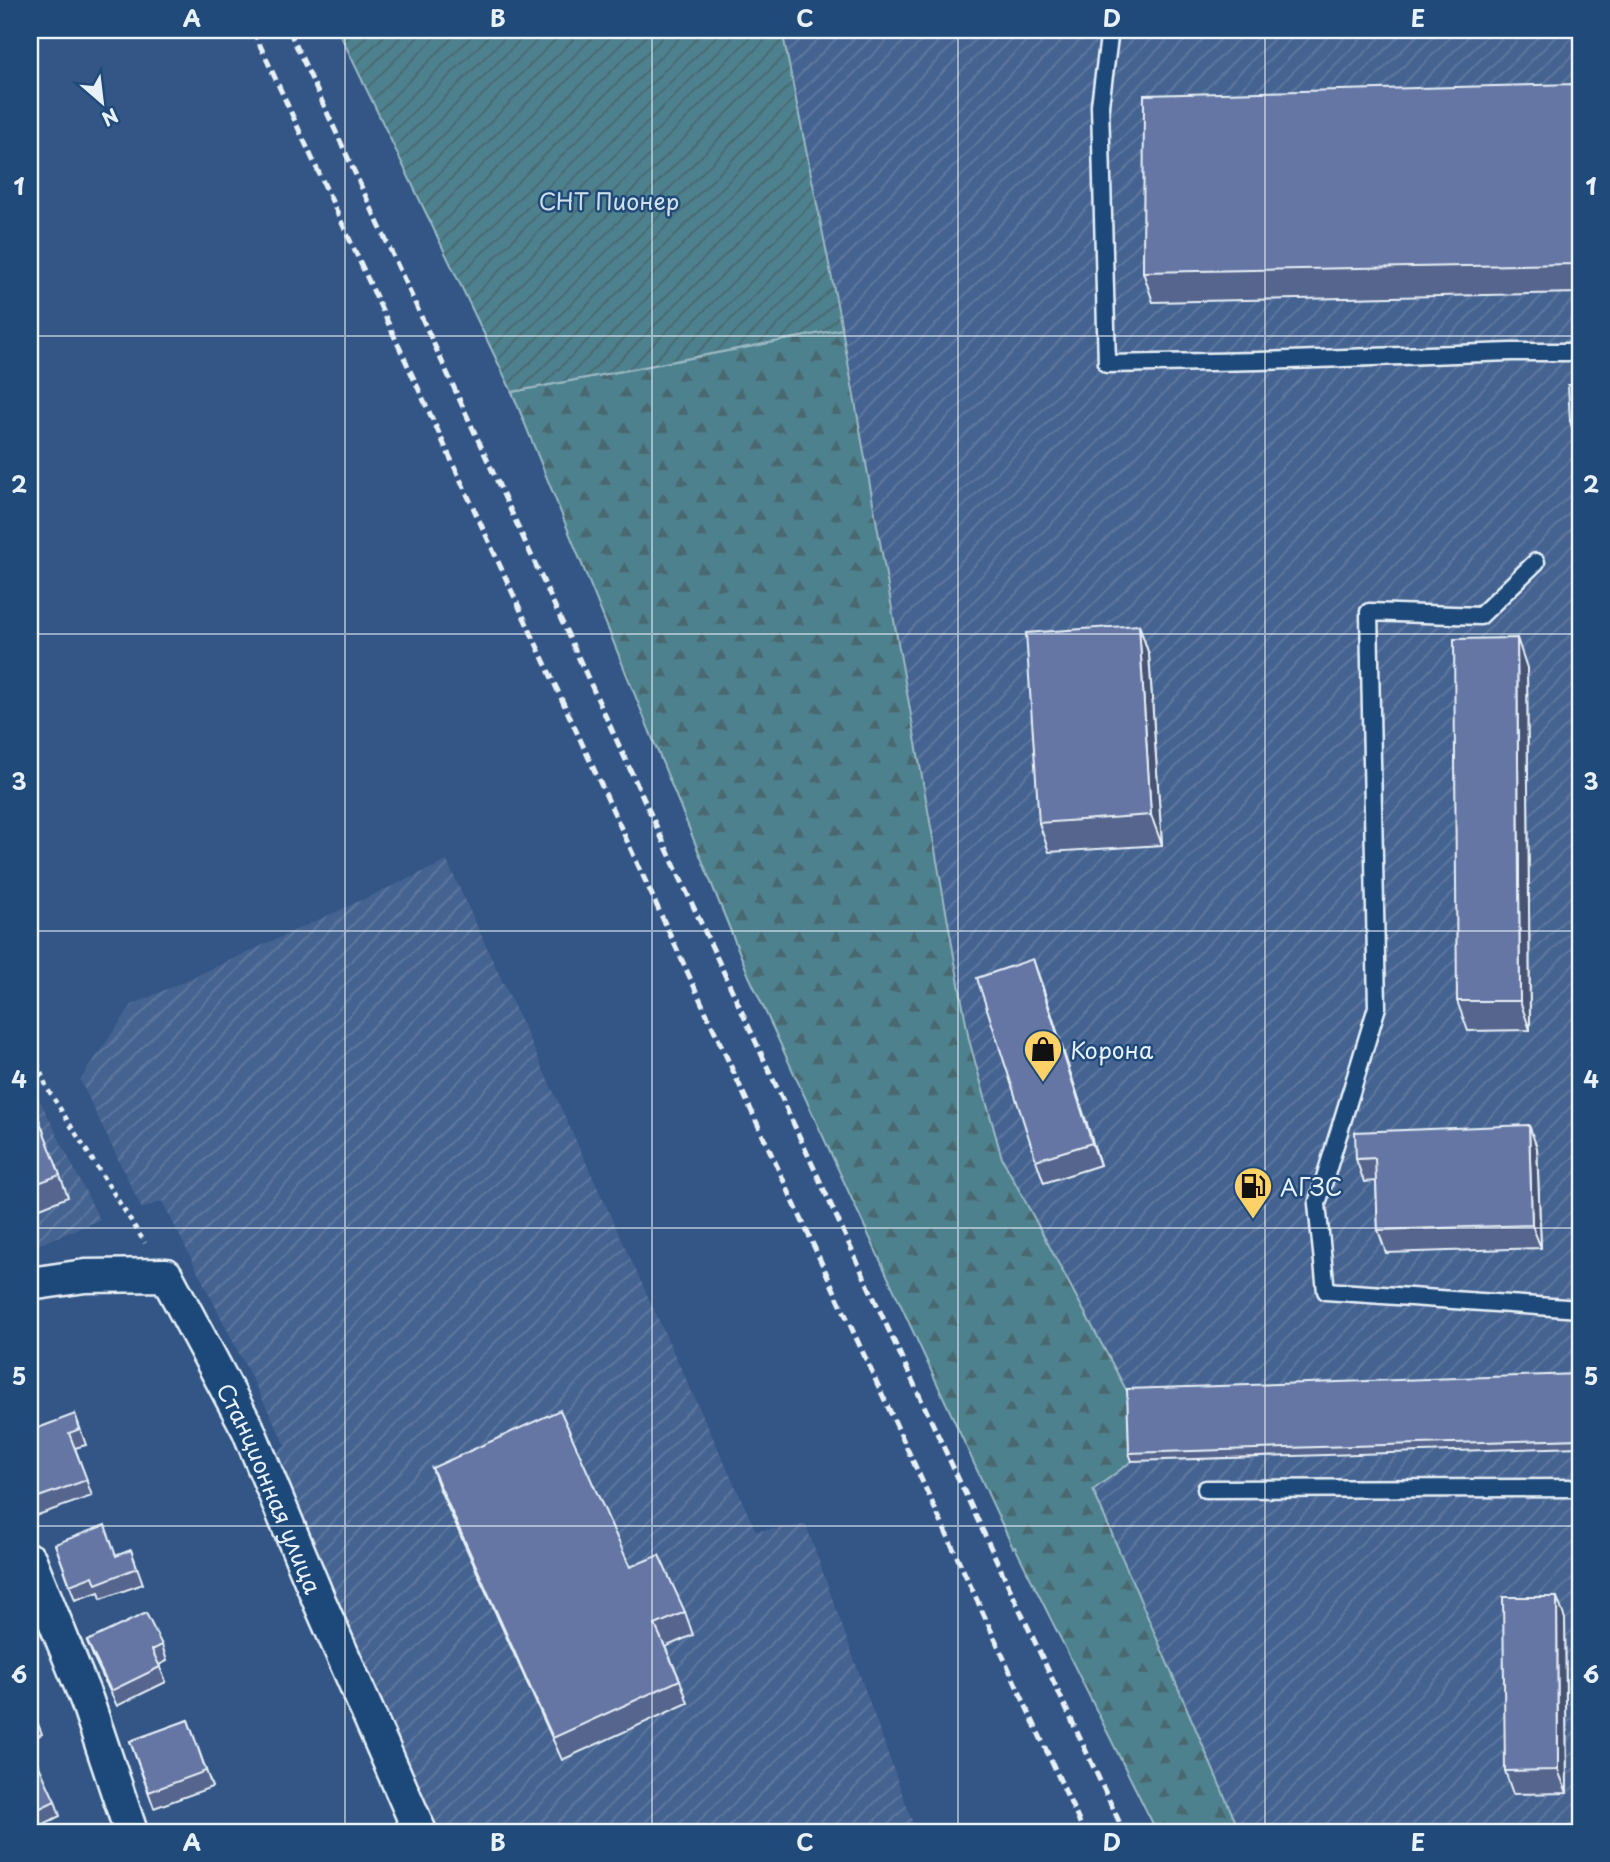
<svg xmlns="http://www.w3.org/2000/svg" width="1610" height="1862" font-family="'Playpen Sans',sans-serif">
<defs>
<pattern id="industrial-furrows" width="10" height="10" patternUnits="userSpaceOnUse" patternTransform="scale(1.75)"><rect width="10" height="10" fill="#456391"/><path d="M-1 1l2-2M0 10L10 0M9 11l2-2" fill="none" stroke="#607aa1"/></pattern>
<pattern id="forest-firs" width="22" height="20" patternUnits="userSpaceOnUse" patternTransform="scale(1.75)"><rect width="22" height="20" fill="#4e818e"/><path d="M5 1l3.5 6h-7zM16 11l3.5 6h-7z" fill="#4a676f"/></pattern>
<pattern id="garden-furrows" width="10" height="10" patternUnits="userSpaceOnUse" patternTransform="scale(1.75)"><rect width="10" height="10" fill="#4e818e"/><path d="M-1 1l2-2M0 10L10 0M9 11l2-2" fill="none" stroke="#4a676f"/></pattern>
</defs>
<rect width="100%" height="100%" fill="#335686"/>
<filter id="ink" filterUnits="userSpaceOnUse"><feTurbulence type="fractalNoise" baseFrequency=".0143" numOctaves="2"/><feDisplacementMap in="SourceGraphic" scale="14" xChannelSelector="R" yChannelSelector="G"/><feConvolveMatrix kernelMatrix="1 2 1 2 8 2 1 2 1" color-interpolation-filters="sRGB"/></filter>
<g filter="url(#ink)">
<path fill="url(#industrial-furrows)" d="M 782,30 L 1580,30 L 1580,400 L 1576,436 L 1580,436 L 1580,1832 L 1240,1832 L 1092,1490 L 1130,1397 L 1002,1158 L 969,1040 L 842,329 Z
M 447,861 L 756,1531 L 806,1525 L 916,1832 L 431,1832 L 267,1458 L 286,1446 L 162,1201 L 142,1209 L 80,1080 L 132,1005 Z
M 30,1081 L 100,1220 L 30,1248 Z"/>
<path fill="url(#forest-firs)" stroke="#9bb9c3" stroke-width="2" d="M 842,329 L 969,1040 L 1002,1158 L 1130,1397 L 1132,1461 L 1093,1490 L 1240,1832 L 1157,1832 L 1015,1547 L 1013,1548 L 749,976 L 512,392 Z"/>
<path fill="url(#garden-furrows)" stroke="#9bb9c3" stroke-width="2" d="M 338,30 L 782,30 L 842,329 L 512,392 Z"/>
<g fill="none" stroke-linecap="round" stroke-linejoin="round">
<g stroke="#e8f1f8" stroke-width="21">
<path id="lane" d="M 1110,30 L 1100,105 L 1107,364 L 1259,361 L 1511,352 L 1580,352
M 1536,562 L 1480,616 L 1369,612 L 1377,1007 L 1317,1204 L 1326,1291 L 1580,1309
M 1206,1489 L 1580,1488"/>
</g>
<g stroke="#e8f1f8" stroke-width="37">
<g id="street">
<path id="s1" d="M 30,1284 L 85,1276 L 166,1275 L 248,1429 L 320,1603 L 420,1832"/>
<path d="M 30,1560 L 87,1701 L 131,1832"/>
</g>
</g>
<path stroke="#e8f1f8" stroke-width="4.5" stroke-dasharray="5 5" stroke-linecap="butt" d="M 30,1044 L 47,1088 L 145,1243"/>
<use href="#lane" stroke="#1f4a7a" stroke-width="16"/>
<use href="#street" stroke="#1f4a7a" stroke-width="32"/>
<path stroke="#e8f1f8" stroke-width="5" stroke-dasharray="10 5" stroke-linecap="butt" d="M 253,30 L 1084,1832
M 289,30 L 891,1335 L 1124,1832"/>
</g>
<path fill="#57658d" stroke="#e8f1f8" stroke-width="2" d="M 1575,84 L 1580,98 L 1580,293 L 1153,302 L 1143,272 Z
M 1580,385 L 1580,436 L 1575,436 L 1570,421 Z
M 1139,625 L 1149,655 L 1162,845 L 1049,852 L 1039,823 Z
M 1527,668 L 1530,1030 L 1468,1031 L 1457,1001 Z
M 1041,982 L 1100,1165 L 1044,1183 L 1036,1160 Z
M 30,1096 L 68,1197 L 30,1212 Z
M 1537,1148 L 1541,1248 L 1386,1253 L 1378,1230 L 1376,1181 L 1364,1182 L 1356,1159 Z
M 1580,1374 L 1580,1447 L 1132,1461 L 1129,1453 Z
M 75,1414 L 86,1445 L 75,1448 L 92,1496 L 35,1516 L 30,1501 Z
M 432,1468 L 630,1567 L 685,1612 L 693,1635 L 665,1647 L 680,1680 L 688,1703 L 562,1760 L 440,1490 Z
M 55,1544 L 116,1556 L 131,1550 L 143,1584 L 101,1599 L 99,1592 L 75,1600 Z
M 1565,1619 L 1567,1793 L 1513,1794 L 1505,1771 Z
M 87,1641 L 162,1645 L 167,1661 L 159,1665 L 166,1682 L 117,1706 L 93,1656 Z
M 30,1704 L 42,1734 L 30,1740 Z
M 188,1720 L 212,1787 L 154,1808 L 130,1741 Z
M 30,1768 L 55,1801 L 60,1816 L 30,1831 Z"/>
<path fill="#475373" stroke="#e8f1f8" stroke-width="2" d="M 1575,84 L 1580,98 L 1580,272 L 1577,264 Z
M 1139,625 L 1149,655 L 1162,845 L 1151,815 Z
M 1517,638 L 1527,668 L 1530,1030 L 1520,1001 Z
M 1033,959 L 1041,982 L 1100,1165 L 1092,1143 Z
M 1529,1125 L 1537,1148 L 1541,1248 L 1532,1225 Z
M 1557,1597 L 1565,1619 L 1567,1793 L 1558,1770 Z"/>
<path fill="#6576a4" stroke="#e8f1f8" stroke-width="2" d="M 1575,84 L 1577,264 L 1143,272 L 1144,95 Z
M 1568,385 L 1580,385 L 1580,446 L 1579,420 L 1570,421 Z
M 1139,625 L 1151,815 L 1039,823 L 1026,633 Z
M 1517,638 L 1520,1001 L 1457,1001 L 1454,639 Z
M 1033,959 L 1092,1143 L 1036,1160 L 977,978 Z
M 30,1096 L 60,1175 L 30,1186 Z
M 1529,1125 L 1532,1225 L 1378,1230 L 1375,1158 L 1356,1159 L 1355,1132 Z
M 1580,1374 L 1580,1439 L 1129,1453 L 1127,1389 Z
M 560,1410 L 630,1567 L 659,1555 L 685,1612 L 655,1625 L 680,1680 L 553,1738 L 432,1468 Z
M 75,1414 L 80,1429 L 69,1433 L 87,1480 L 30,1500 L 30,1431 Z
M 105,1525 L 116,1556 L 131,1550 L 137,1568 L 96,1584 L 93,1576 L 70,1585 L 55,1544 Z
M 1503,1597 L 1557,1597 L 1558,1770 L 1505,1771 Z
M 146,1613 L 162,1645 L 152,1650 L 160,1667 L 111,1691 L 87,1641 Z
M 30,1704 L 36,1719 L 30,1722 Z
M 188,1720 L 206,1771 L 149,1792 L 130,1741 Z
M 38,1764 L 55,1801 L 30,1813 L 30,1768 Z
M 220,1826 L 222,1832 L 201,1832 Z"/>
</g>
<path fill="none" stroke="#e8f1f8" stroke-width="2" stroke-opacity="0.55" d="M 345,30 L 345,1832M 652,30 L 652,1832M 958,30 L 958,1832M 1265,30 L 1265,1832M 30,336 L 1580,336M 30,634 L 1580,634M 30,931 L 1580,931M 30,1228 L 1580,1228M 30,1526 L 1580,1526"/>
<defs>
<g id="shop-pin" transform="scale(2.0125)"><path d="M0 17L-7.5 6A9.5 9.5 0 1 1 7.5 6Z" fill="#ffd166" stroke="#1f4a7a"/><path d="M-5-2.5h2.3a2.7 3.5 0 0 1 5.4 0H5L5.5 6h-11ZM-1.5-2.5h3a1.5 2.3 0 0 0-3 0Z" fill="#111"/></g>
<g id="fuel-pin" transform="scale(2.0125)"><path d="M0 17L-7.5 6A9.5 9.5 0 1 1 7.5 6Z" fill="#ffd166" stroke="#1f4a7a"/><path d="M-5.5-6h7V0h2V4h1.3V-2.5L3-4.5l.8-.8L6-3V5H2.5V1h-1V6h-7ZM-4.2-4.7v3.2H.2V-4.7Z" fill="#111"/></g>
</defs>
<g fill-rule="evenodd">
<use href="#shop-pin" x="1043" y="1049"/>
<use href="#fuel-pin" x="1253" y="1186"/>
</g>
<g text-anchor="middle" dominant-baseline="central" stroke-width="5" stroke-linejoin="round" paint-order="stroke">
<g font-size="23" fill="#d1e0e8" stroke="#1f4a7a">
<text x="609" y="200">СНТ Пионер</text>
</g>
<g font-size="23" fill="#e8f1f8" stroke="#1f4a7a" text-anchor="start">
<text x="1070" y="1049">Корона</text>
<text x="1280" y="1186">АГЗС</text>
</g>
<g font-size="23" fill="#e8f1f8" stroke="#1f4a7a">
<text stroke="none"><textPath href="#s1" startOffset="374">Станционная улица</textPath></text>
</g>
</g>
<rect width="1610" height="1862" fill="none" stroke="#1f4a7a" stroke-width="77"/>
<g transform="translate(102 102) rotate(152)" stroke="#1f4a7a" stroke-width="5" paint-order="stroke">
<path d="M0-5L12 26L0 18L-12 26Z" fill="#e8f1f8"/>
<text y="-10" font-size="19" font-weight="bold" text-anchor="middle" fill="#e8f1f8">N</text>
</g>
<rect x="38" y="38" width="1534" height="1786" fill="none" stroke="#e8f1f8" stroke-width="2.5"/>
<g font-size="23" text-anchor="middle" font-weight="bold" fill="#e8f1f8">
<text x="192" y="27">A</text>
<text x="498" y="27">B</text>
<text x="805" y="27">C</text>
<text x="1112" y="27">D</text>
<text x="1418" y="27">E</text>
<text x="19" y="195">1</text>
<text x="1591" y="195">1</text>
<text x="19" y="493">2</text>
<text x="1591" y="493">2</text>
<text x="19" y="790">3</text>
<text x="1591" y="790">3</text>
<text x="19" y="1088">4</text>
<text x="1591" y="1088">4</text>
<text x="19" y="1385">5</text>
<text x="1591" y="1385">5</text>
<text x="19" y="1683">6</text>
<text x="1591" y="1683">6</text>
<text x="192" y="1851">A</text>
<text x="498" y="1851">B</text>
<text x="805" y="1851">C</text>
<text x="1112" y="1851">D</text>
<text x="1418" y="1851">E</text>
</g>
</svg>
